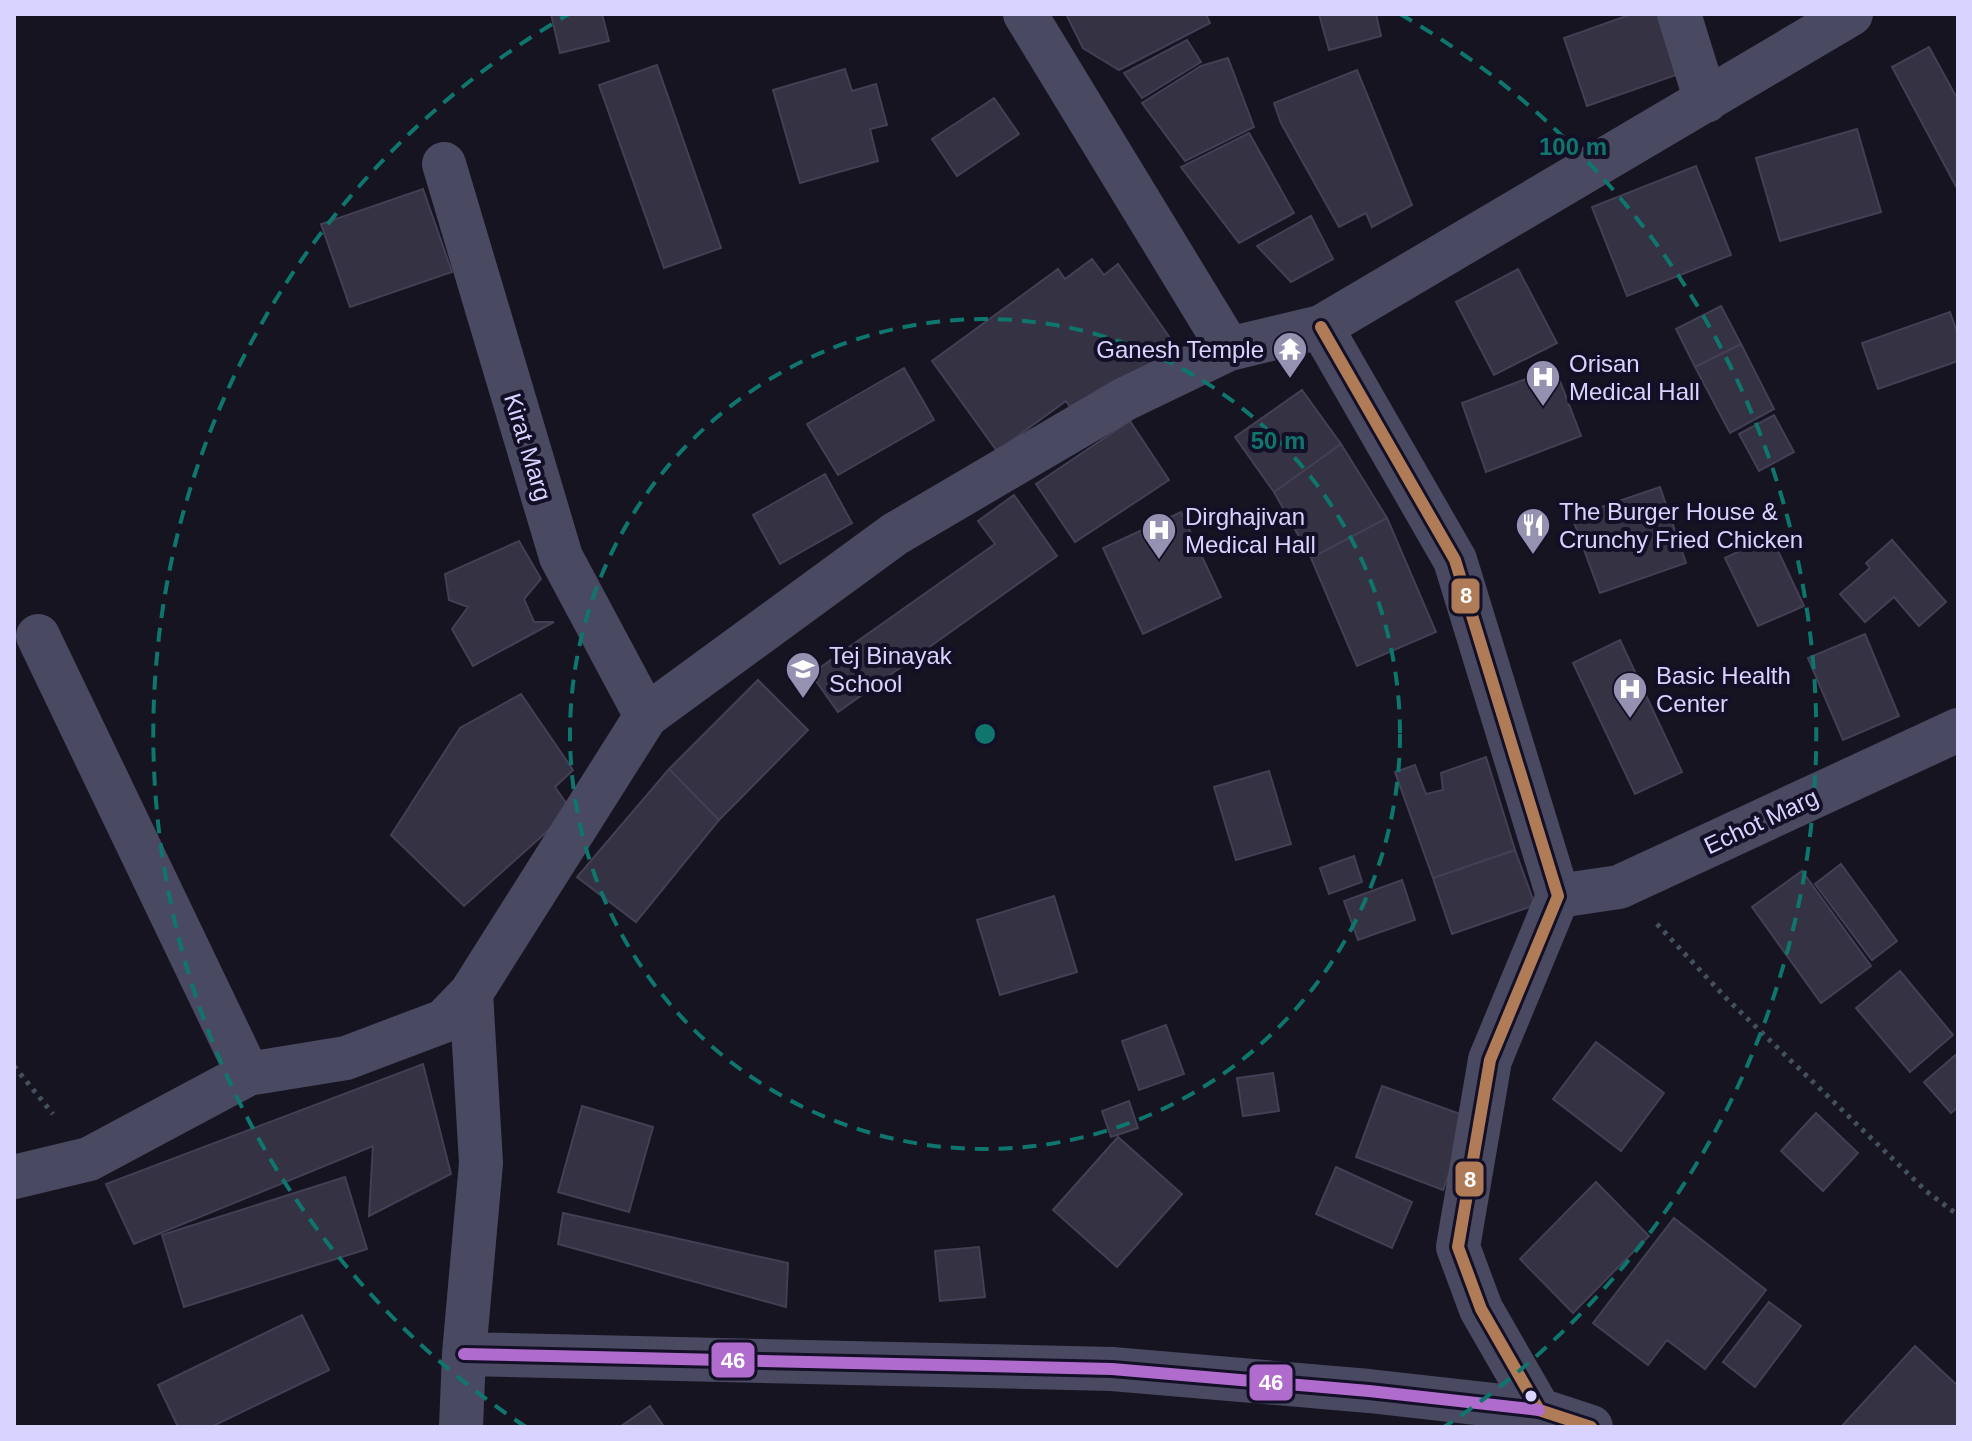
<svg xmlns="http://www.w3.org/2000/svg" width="1972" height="1441" font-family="Arial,sans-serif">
<rect width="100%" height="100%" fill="#161421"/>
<path fill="#343243" stroke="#433f54" stroke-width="2" d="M 551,14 L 602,14 L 609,41 L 560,53 Z
M 1066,14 L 1206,14 L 1210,23 L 1119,70 L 1083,48 Z
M 1319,14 L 1376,14 L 1381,36 L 1329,50 Z
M 1632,14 L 1661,14 L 1682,73 L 1587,106 L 1564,38 Z
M 1187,40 L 1201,62 L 1142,98 L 1124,73 Z
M 1929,47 L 1958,100 L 1958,190 L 1892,67 Z
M 1228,58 L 1254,127 L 1185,161 L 1142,103 L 1201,66 Z
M 657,65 L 721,248 L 664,268 L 599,85 Z
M 845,69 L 852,91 L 876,84 L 887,125 L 870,129 L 878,161 L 800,183 L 773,90 Z
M 1357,70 L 1412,205 L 1372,227 L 1366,213 L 1339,227 L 1281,123 L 1274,103 Z
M 994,98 L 1019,134 L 957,176 L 932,139 Z
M 1857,129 L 1881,212 L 1780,241 L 1756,158 Z
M 1249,133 L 1294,213 L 1239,243 L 1181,167 Z
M 1696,166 L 1731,255 L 1627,296 L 1592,207 Z
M 423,189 L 452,272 L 350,307 L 321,224 Z
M 1311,216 L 1333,259 L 1291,282 L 1257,246 Z
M 1092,259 L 1104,275 L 1118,264 L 1175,345 L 1077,417 L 1066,401 L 997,451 L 932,361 L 1058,269 L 1065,279 Z
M 1518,269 L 1557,343 L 1494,375 L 1456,302 Z
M 1721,306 L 1741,344 L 1695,367 L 1676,329 Z
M 1950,312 L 1958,335 L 1958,361 L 1878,389 L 1862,343 Z
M 1741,344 L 1774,409 L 1730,433 L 1695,367 Z
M 904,368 L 934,420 L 838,475 L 807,424 Z
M 1555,368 L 1581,436 L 1486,472 L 1462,403 Z
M 1302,390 L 1341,444 L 1274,492 L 1235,437 Z
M 1774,415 L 1794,452 L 1759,471 L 1739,434 Z
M 1130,421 L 1169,480 L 1075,542 L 1036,484 Z
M 1341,444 L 1387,518 L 1311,558 L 1274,492 Z
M 825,474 L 852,523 L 780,564 L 753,515 Z
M 1660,487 L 1686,563 L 1600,593 L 1572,517 Z
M 1014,495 L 1057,556 L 838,712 L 811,674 L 995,544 L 978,521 Z
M 1181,512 L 1221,597 L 1143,634 L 1103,548 Z
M 1387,518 L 1436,632 L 1357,666 L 1311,558 Z
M 1771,536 L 1804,606 L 1758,626 L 1725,558 Z
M 1892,540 L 1946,602 L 1919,626 L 1894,597 L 1865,622 L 1840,594 L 1870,568 L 1866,563 Z
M 519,541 L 541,579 L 524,599 L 534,622 L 554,622 L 473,666 L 452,629 L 468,607 L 449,600 L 445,574 Z
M 1865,634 L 1899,716 L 1843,740 L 1808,658 Z
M 1620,640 L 1682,772 L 1635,794 L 1573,663 Z
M 758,680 L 808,730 L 719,820 L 669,769 Z
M 521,694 L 573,770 L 555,787 L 571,810 L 464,906 L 391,835 L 460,728 Z
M 1486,757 L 1515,850 L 1433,878 L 1395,772 L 1415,765 L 1426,794 L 1443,790 L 1441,773 Z
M 669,769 L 719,820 L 636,922 L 577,877 Z
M 1269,771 L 1291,844 L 1236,860 L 1214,787 Z
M 1515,850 L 1535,905 L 1452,934 L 1433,878 Z
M 1354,856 L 1362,882 L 1329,894 L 1320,868 Z
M 1841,864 L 1897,941 L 1872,960 L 1815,884 Z
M 1802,871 L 1871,966 L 1821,1003 L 1752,907 Z
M 1402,880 L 1415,920 L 1358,940 L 1344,901 Z
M 1054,896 L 1077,972 L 1000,995 L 977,920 Z
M 1900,971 L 1953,1035 L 1910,1072 L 1856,1008 Z
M 1166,1025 L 1184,1074 L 1139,1090 L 1122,1041 Z
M 1596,1042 L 1664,1093 L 1621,1151 L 1553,1099 Z
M 1958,1053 L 1958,1107 L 1951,1113 L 1924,1082 Z
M 423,1064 L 451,1174 L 369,1216 L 373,1146 L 134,1244 L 106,1184 Z
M 1273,1073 L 1279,1111 L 1243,1116 L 1237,1078 Z
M 1382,1086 L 1469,1117 L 1443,1190 L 1356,1157 Z
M 1129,1101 L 1138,1128 L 1111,1137 L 1102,1111 Z
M 582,1106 L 653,1127 L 629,1212 L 558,1192 Z
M 1816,1113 L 1858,1153 L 1823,1191 L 1781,1151 Z
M 1118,1137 L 1182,1194 L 1117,1267 L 1053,1210 Z
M 1336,1167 L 1412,1202 L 1392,1248 L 1316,1214 Z
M 345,1177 L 367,1249 L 184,1307 L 162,1235 Z
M 1596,1182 L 1649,1236 L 1573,1313 L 1520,1259 Z
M 563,1213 L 788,1263 L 786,1307 L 558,1244 Z
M 1674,1218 L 1766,1290 L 1705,1369 L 1667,1340 L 1648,1365 L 1593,1323 Z
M 979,1247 L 985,1297 L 940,1301 L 935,1251 Z
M 1769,1302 L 1801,1326 L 1755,1387 L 1723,1362 Z
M 302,1315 L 329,1370 L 211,1427 L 178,1427 L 158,1385 Z
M 1915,1346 L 1958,1386 L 1958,1427 L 1841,1427 Z
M 650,1406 L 664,1427 L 620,1427 Z"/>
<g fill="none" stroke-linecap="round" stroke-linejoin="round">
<path stroke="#44505f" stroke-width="5" stroke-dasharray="4 6" stroke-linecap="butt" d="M 1657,924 L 1726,998 L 1926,1191 L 1958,1215
M 14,1066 L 53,1114"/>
<path stroke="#4a4962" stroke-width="44" d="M 1025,14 L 1229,349
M 1679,14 L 1706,101
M 444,164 L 561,557 L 646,716
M 1321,327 L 1455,560 L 1558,896 L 1490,1060 L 1458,1247 L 1481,1309 L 1539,1410 L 1591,1427
M 38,636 L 248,1074
M 1558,896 L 1619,887 L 1958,730
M 14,1177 L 89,1159 L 248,1074 L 346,1058 L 444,1021 L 471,993
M 464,1354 L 1112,1369 L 1369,1391 L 1539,1410
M 461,1427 L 464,1354 L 481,1163 L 471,993 L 646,716 L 895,534 L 1125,399 L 1229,349 L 1321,327 L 1851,14"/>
<g stroke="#130f26" stroke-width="18">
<path id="bus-1" d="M 1321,327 L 1455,560 L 1558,896 L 1490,1060 L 1458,1247 L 1481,1309 L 1539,1410 L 1591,1427"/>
</g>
<g stroke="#130f26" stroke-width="18">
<path id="bus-2" d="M 464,1354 L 1112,1369 L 1369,1391 L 1539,1410"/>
</g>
<use href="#bus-1" stroke="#b07c57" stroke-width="12"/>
<use href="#bus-2" stroke="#b06ccc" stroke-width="12"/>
</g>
<g fill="none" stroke="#0f766e" stroke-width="4" stroke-dasharray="14 10">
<circle cx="985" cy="734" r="415"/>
<path d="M526 1427A831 831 0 0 1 569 14M1400 14A831 831 0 0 1 1444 1427"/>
</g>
<defs>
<g id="temple-pin" transform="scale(1.8)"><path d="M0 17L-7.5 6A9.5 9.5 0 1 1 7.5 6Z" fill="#9591b1" stroke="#130f26"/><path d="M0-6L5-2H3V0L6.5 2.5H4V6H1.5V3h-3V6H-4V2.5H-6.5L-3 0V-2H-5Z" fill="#fff"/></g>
<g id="hospital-pin" transform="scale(1.8)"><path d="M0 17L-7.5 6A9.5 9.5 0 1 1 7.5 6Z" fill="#9591b1" stroke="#130f26"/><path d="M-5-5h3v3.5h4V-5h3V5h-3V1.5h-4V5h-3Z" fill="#fff"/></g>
<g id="restaurant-pin" transform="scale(1.8)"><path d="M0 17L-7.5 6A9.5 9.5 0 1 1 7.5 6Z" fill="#9591b1" stroke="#130f26"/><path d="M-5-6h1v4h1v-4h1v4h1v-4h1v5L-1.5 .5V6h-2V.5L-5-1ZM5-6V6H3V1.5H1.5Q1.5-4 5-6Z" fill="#fff"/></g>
<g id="school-pin" transform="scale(1.8)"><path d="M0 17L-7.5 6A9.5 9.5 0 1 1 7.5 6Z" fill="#9591b1" stroke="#130f26"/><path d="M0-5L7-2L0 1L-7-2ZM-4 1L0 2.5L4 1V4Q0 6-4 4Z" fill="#fff"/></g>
</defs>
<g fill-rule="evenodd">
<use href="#temple-pin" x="1290" y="349"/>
<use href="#hospital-pin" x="1543" y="377"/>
<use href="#restaurant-pin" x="1533" y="525"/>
<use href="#hospital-pin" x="1159" y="530"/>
<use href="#school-pin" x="803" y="669"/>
<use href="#hospital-pin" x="1630" y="689"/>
</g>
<circle fill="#d9d4ff" stroke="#130f26" stroke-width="3" cx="1531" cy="1396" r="7"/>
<g text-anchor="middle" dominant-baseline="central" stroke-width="8" stroke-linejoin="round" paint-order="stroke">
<g font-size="24" fill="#d9d4ff" stroke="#130f26" text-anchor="start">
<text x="1264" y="349" text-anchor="end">Ganesh Temple</text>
<text x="1569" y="363">Orisan<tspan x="1569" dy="28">Medical Hall</tspan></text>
<text x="1559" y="511">The Burger House &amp;<tspan x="1559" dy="28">Crunchy Fried Chicken</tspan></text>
<text x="1185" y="516">Dirghajivan<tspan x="1185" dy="28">Medical Hall</tspan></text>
<text x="829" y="655">Tej Binayak<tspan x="829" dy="28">School</tspan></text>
<text x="1656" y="675">Basic Health<tspan x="1656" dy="28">Center</tspan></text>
</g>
<g font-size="24" fill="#d9d4ff" stroke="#130f26">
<text transform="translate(528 447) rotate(73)">Kirat Marg</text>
<text transform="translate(1761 821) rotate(-25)">Echot Marg</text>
</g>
</g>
<circle cx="985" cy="734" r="12" fill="#0f766e" stroke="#130f26" stroke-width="4"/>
<g font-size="24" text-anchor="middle" font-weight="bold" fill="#0f766e" stroke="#130f26" stroke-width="8" stroke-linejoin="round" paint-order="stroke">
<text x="1573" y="155">100 m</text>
<text x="1278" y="449">50 m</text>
</g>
<g stroke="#130f26" stroke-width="3">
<rect x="1450" y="577" width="31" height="38" rx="8" fill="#b07c57"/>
<rect x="1454" y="1160" width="31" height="38" rx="8" fill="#b07c57"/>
<rect x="710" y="1341" width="46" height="38" rx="8" fill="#b06ccc"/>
<rect x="1248" y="1363" width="46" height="39" rx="8" fill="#b06ccc"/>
</g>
<g font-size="22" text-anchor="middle" font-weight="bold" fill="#fff">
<text x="1466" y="603">8</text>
<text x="1470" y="1187">8</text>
<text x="733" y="1368">46</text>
<text x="1271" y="1390">46</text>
</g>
<rect width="1972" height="1441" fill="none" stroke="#d9d4ff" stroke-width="32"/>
</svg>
